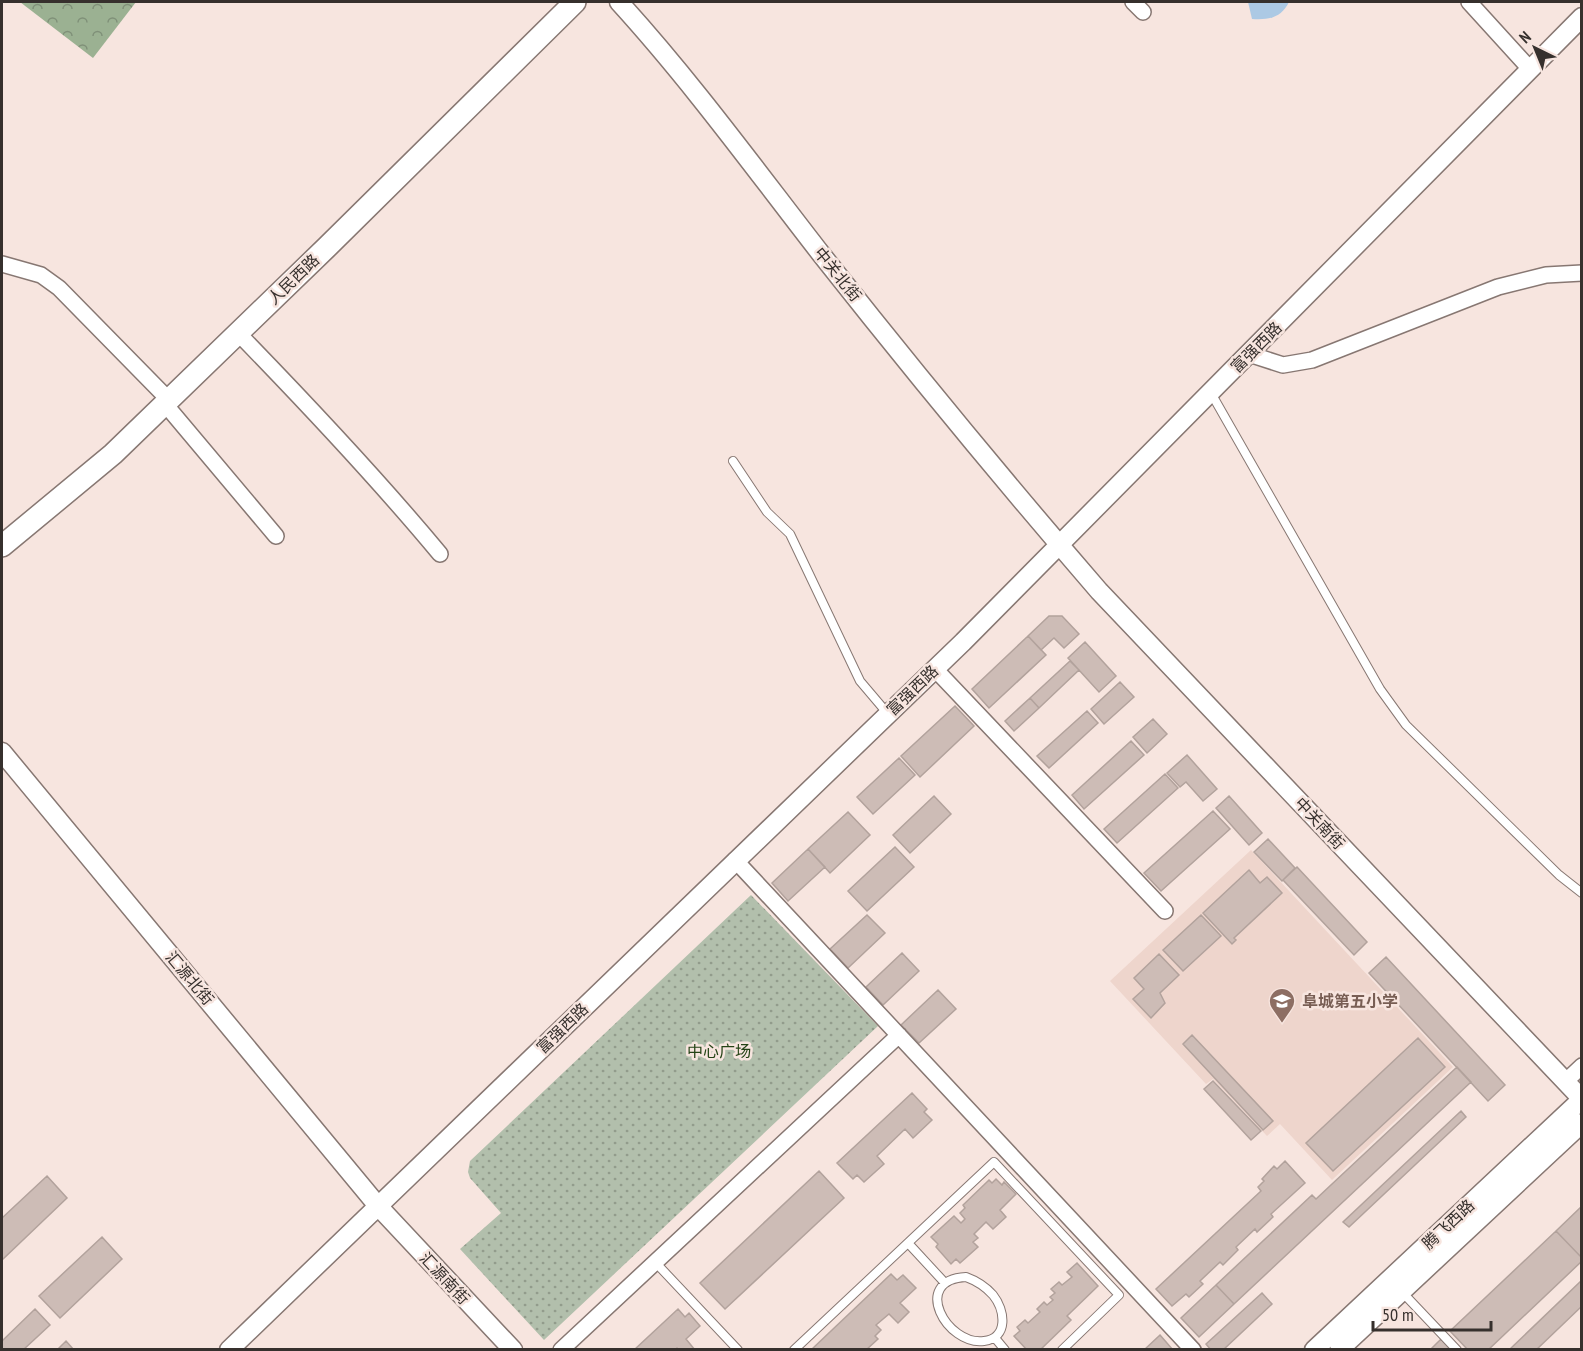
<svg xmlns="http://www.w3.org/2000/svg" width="1583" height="1351" font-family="'PT Sans Narrow','Noto Sans SC',sans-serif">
<defs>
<pattern id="green-dots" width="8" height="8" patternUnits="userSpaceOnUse" patternTransform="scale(1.5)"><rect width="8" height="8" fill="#b2bfac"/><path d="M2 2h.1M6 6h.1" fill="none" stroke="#929c8c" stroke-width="1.8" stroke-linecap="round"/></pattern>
<pattern id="forest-crowns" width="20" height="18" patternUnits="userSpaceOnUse" patternTransform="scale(1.5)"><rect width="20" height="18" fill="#9bb192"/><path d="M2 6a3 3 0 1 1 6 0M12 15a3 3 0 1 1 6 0" fill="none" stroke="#7f9078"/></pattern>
</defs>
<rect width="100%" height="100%" fill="#f7e5df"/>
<path fill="#eed5cc" d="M 1251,850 L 1453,1067 L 1332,1180 L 1280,1124 L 1267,1136 L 1213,1079 L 1206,1084 L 1110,981 Z"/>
<path fill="url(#green-dots)" d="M 751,895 L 878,1026 L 544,1340 L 460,1249 L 501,1213 L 470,1178 L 468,1172 L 470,1161 Z"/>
<path fill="url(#forest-crowns)" d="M 20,2 L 136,2 L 93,58 Z"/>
<path fill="#acc9e4" d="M 1248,2 L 1289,2 C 1281,18 1269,20 1252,19 Z"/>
<path fill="#cdbcb6" stroke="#b2a29c" stroke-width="1.5" d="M 1049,616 L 1062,616 L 1079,634 L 1064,648 L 1054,638 L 1041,650 L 1028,636 Z
M 1028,636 L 1046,655 L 989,708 L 972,689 Z
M 1085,642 L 1116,676 L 1099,692 L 1068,658 Z
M 1070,661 L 1079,670 L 1039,708 L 1030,698 Z
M 1120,682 L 1134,697 L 1104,724 L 1091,709 Z
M 1030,698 L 1039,708 L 1014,731 L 1005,721 Z
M 955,706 L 974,726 L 920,777 L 901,756 Z
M 1087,711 L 1098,723 L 1049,768 L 1037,756 Z
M 1153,719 L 1167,734 L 1147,753 L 1133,737 Z
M 1131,741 L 1144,755 L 1084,809 L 1072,795 Z
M 1187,755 L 1217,789 L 1203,801 L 1186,782 L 1180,787 L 1167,773 Z
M 899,758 L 915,775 L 873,814 L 857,797 Z
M 1165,774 L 1178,788 L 1117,843 L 1104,829 Z
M 934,796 L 951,814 L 910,853 L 893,835 Z
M 1229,796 L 1262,833 L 1249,845 L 1216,808 Z
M 1213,811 L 1230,829 L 1161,891 L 1144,873 Z
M 848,812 L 870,835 L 830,873 L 808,849 Z
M 1268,839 L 1295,868 L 1282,881 L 1254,852 Z
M 895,847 L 914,867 L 867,911 L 848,891 Z
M 808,849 L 825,867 L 788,901 L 772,883 Z
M 1297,867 L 1367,942 L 1354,955 L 1283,880 Z
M 1249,870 L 1260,883 L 1267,877 L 1282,893 L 1234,938 L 1236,940 L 1232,944 L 1203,913 Z
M 867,915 L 885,933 L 848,968 L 830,949 Z
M 1201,915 L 1221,936 L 1183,971 L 1163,950 Z
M 902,953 L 919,971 L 883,1005 L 866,987 Z
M 1159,954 L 1179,975 L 1160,993 L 1165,1003 L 1151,1018 L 1133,999 L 1144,989 L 1134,978 Z
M 1386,957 L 1505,1085 L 1488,1101 L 1369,973 Z
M 938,990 L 956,1009 L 919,1043 L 901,1025 Z
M 1192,1035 L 1273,1121 L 1263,1130 L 1183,1044 Z
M 1418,1038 L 1445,1067 L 1333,1171 L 1306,1143 Z
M 1457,1067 L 1471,1082 L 1234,1304 L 1216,1285 L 1312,1195 L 1316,1199 Z
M 1213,1081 L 1261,1131 L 1251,1140 L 1204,1089 Z
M 912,1093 L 927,1109 L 924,1112 L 932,1120 L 913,1138 L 905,1129 L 877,1156 L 884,1164 L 864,1182 L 857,1175 L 853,1179 L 837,1163 Z
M 1461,1111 L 1466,1117 L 1349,1227 L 1343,1222 Z
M 1285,1161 L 1305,1183 L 1271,1214 L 1273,1217 L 1257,1232 L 1255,1229 L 1236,1247 L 1238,1250 L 1223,1265 L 1220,1262 L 1200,1281 L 1203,1284 L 1189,1297 L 1186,1294 L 1172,1306 L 1156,1289 L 1261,1191 L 1258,1187 L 1264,1181 L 1262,1179 L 1274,1166 L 1277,1169 Z
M 819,1171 L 844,1198 L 725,1309 L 700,1283 Z
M 47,1176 L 67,1198 L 2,1260 L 2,1218 Z
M 996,1179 L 1002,1185 L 1004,1182 L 1016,1194 L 1000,1210 L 1006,1217 L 993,1229 L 986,1222 L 974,1234 L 978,1238 L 973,1242 L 978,1247 L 960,1263 L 956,1259 L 951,1264 L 936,1247 L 938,1244 L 931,1237 L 954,1216 L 961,1223 L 965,1219 L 960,1213 L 965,1208 L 963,1205 L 989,1180 L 992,1183 Z
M 1582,1206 L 1582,1258 L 1556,1231 Z
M 1556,1231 L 1582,1258 L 1582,1261 L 1488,1350 L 1468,1350 L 1450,1331 Z
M 102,1237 L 122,1259 L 60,1318 L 39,1296 Z
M 1077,1263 L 1098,1286 L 1067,1316 L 1071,1320 L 1040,1350 L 1027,1350 L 1014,1336 L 1020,1331 L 1017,1327 L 1025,1320 L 1028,1323 L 1040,1312 L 1037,1309 L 1044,1302 L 1047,1305 L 1053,1300 L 1050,1297 L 1055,1293 L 1051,1289 L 1059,1282 L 1062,1285 L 1072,1277 L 1067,1272 Z
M 891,1274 L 897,1280 L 903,1275 L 916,1288 L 900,1303 L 909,1312 L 898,1323 L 889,1314 L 876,1325 L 881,1330 L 875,1336 L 878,1339 L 866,1350 L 811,1350 Z
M 1582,1280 L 1582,1306 L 1536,1350 L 1509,1350 Z
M 1216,1285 L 1234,1304 L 1199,1337 L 1181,1318 Z
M 1262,1293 L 1272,1304 L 1223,1350 L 1211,1350 L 1206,1344 Z
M 35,1309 L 50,1325 L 23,1350 L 2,1350 L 2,1341 Z
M 678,1309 L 685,1317 L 689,1313 L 700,1326 L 686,1339 L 695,1350 L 679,1350 L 677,1348 L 675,1350 L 634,1350 Z
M 1160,1335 L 1173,1350 L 1144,1350 Z
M 1441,1339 L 1451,1350 L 1430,1350 Z
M 66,1341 L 74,1350 L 57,1350 Z"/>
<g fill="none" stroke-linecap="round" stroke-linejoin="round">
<g stroke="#877772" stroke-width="10">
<path id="service" d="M 1211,393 L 1380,689 L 1406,725 L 1559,875 L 1582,893
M 733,461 L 767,512 L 790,534 L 860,681 L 888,714
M 908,1243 L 945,1283
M 655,1262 L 738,1350
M 966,1277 C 977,1281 985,1286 993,1295 C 1005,1310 1009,1338 984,1341 C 947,1346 910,1280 966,1277 Z
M 1402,1292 L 1457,1350
M 995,1338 L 1005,1350
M 794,1350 L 994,1162 L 1119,1295 L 1062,1350"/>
</g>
<g stroke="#877772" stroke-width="18">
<path id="minor" d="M 1133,2 L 1143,12
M 1469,2 L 1530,69
M 2,264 L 41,275 L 59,288 L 169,400
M 238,333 C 308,405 376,477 440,554
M 1249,354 L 1283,365 L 1312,360 L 1498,287 L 1546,275 L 1582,273
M 165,404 L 276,536
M 935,669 L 1165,911
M 735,860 L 1193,1350
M 1565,1082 L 1582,1066
M 561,1350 L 899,1035"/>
</g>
<g stroke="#877772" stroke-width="21">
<path id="tertiary" d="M 619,2 C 691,81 755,169 821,254 C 911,368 1004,481 1099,591 L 1582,1099
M 2,752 L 378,1206 L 513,1350
M 229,1350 L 963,642 L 1582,17
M 1314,1350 L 1582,1099
M 1339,1350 L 1582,1123"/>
</g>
<g stroke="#877772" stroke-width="24">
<path id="secondary" d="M 2,546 L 113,454 L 327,247 L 575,2"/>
</g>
<use href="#service" stroke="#fff" stroke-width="8"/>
<use href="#minor" stroke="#fff" stroke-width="15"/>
<use href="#tertiary" stroke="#fff" stroke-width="18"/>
<use href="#secondary" stroke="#fff" stroke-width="21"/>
</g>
<defs>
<g id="school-pin" transform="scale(1.35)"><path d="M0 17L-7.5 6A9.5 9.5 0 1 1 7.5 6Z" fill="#8d6e63" stroke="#f7e5df"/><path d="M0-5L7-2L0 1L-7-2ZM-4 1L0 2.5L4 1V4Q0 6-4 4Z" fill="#fff"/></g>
</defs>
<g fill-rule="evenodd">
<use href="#school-pin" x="1282" y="1001"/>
</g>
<g text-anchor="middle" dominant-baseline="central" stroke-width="5" stroke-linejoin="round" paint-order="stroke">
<g font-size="16" fill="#36302d" stroke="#f7e5df">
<text transform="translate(838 274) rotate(51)">中关北街</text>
<text transform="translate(293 279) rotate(-44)">人民西路</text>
<text transform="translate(1256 347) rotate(-45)">富强西路</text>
<text transform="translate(912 690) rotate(-44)">富强西路</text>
<text transform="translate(1320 823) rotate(47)">中关南街</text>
<text transform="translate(190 978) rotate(50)">汇源北街</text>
<text transform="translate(562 1028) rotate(-44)">富强西路</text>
<text transform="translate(1448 1224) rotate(-43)">腾飞西路</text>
<text transform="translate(445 1278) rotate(47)">汇源南街</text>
</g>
<g font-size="16" font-weight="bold" fill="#785e54" stroke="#f7e5df" text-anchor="start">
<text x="1302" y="1001">阜城第五小学</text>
</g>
<g font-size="16" fill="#254316" stroke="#f7e5df">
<text x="719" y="1051">中心广场</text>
</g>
</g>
<rect width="1583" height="1351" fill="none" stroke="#36302d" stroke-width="6"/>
<g transform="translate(1535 48) rotate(317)" stroke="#f7e5df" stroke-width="4.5" paint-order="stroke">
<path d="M0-4.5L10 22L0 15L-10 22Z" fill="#36302d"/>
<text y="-9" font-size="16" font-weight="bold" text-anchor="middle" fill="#36302d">N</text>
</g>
<path d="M1373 1321v9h118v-9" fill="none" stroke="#36302d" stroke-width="3"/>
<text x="1382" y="1321" font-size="18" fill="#36302d" stroke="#f7e5df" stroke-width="4.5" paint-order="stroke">50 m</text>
</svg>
